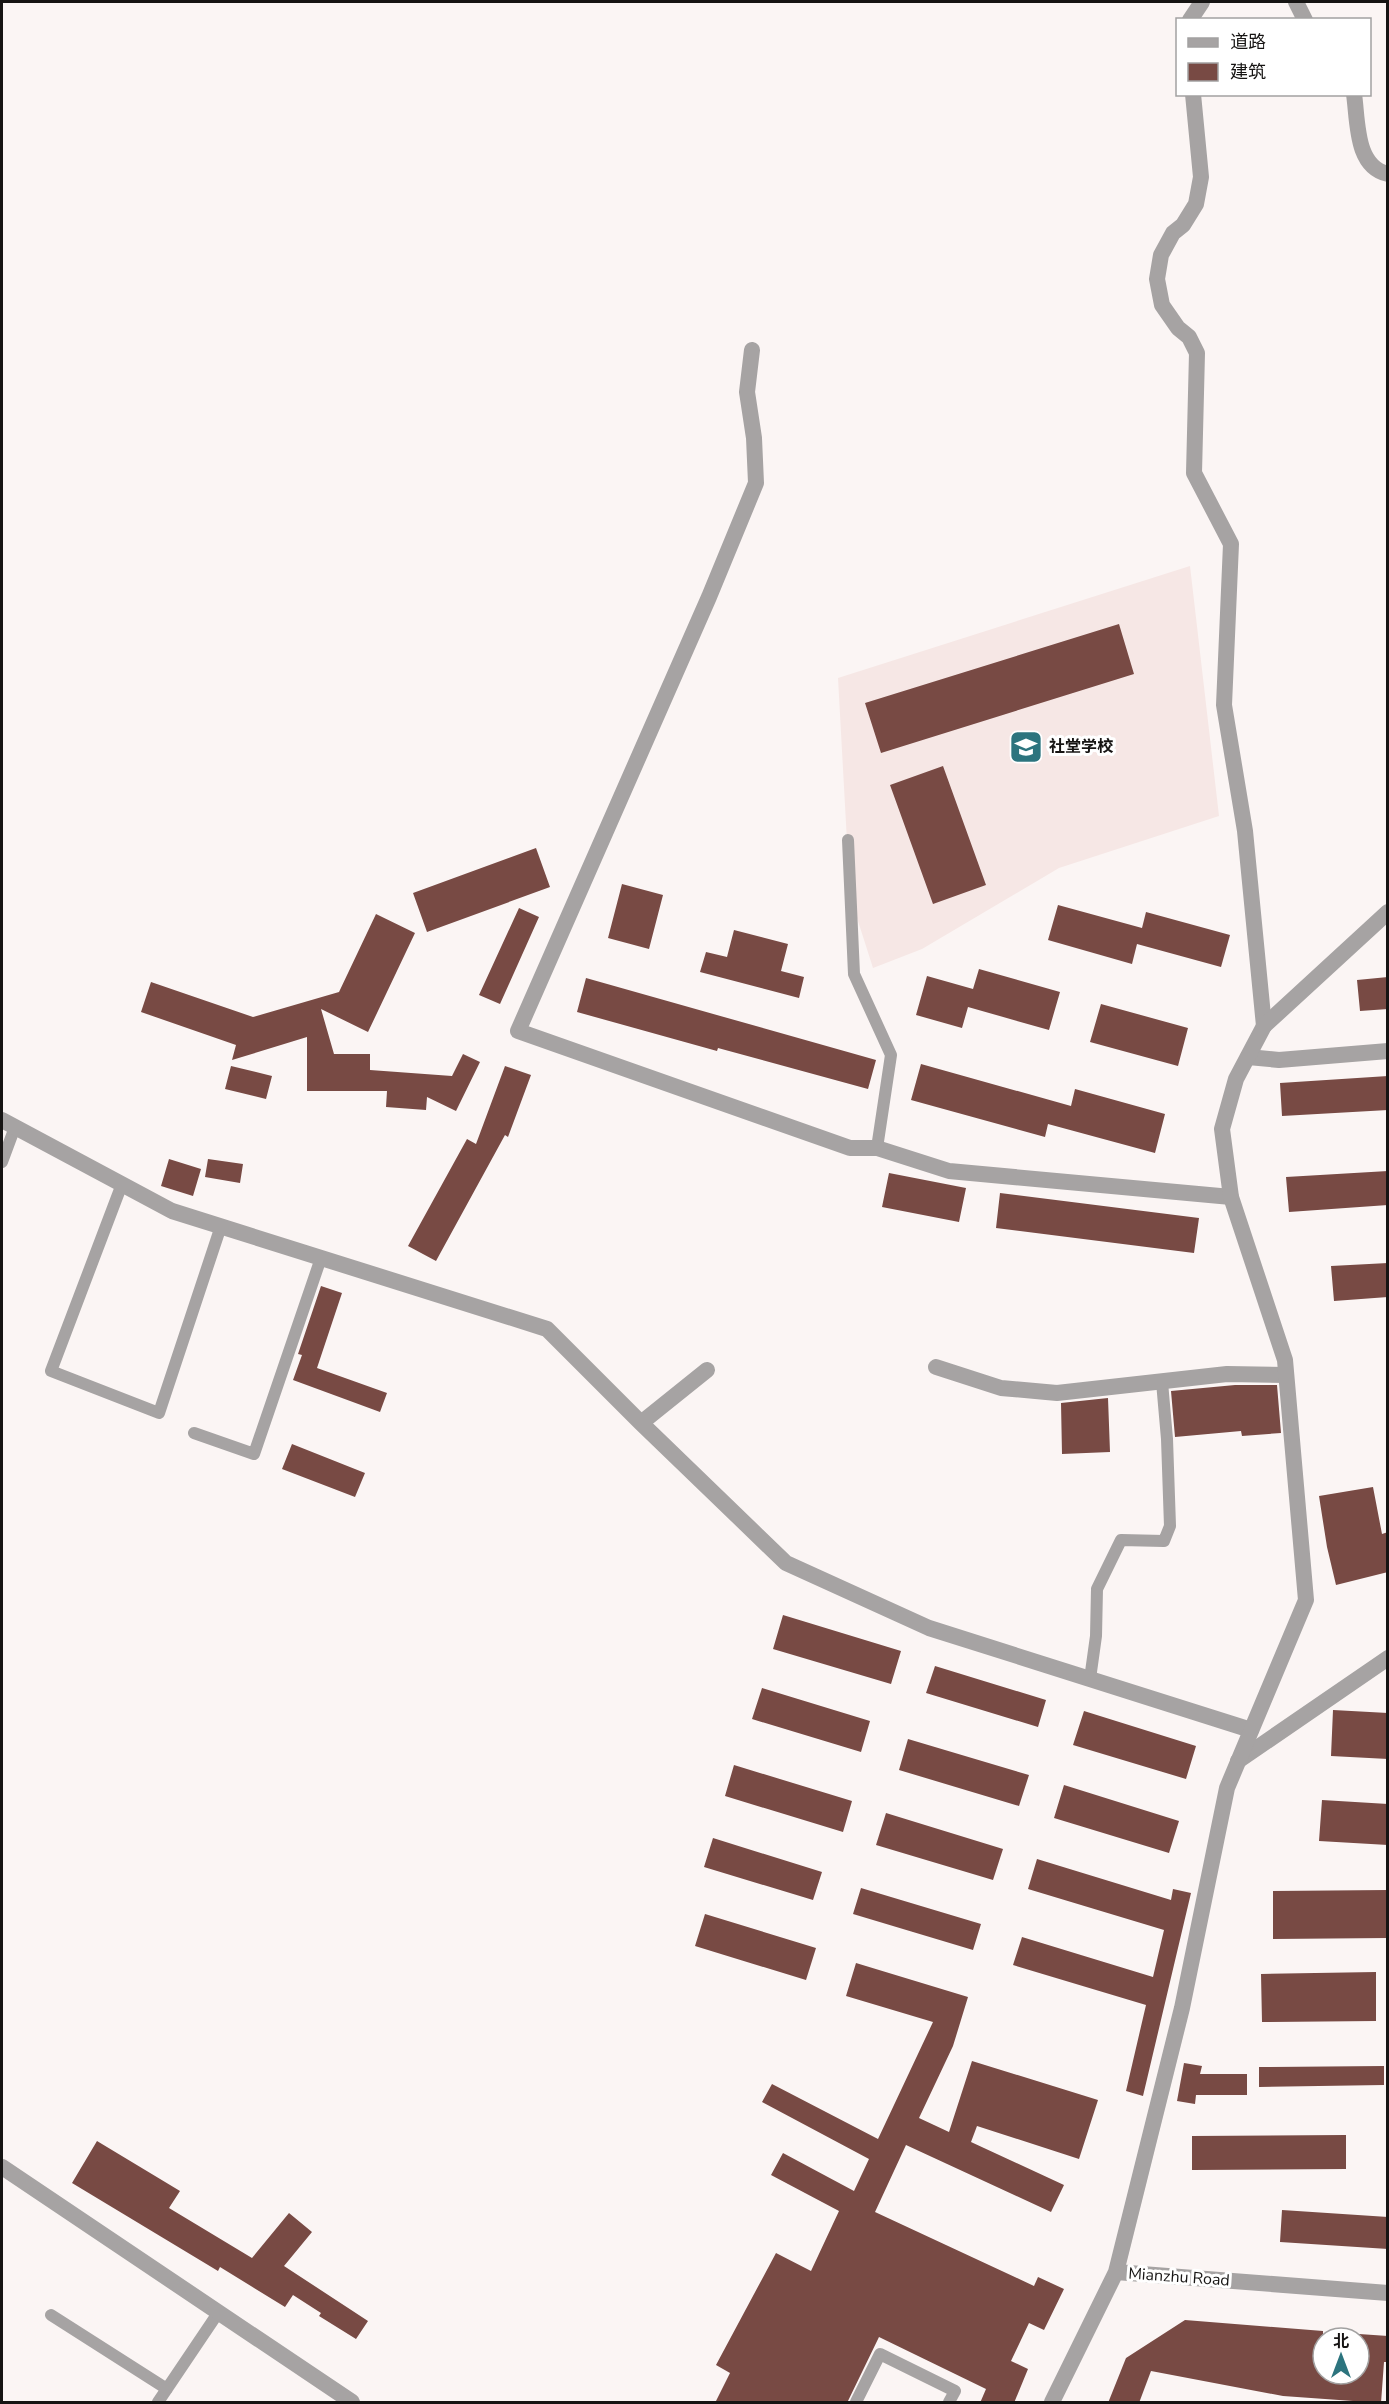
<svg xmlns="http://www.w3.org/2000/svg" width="1389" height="2404" font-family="'Nunito Sans','Noto Sans SC',sans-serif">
<rect width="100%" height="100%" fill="#fbf5f4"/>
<path fill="#f6e7e5" d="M 1190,566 L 1219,816 L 1059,868 L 922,949 L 873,968 L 850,896 L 838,678 Z"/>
<path fill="#784a44" d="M 1119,624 L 1134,674 L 881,753 L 865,703 Z
M 943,766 L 986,885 L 933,904 L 890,785 Z
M 536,848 L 550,887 L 427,932 L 413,893 Z
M 622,884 L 663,895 L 649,949 L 608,938 Z
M 1058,905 L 1142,928 L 1146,912 L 1230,935 L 1221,967 L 1137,944 L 1132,964 L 1048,940 Z
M 519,908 L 539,917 L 500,1004 L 479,995 Z
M 376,914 L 415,933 L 368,1032 L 321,1009 L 334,1054 L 370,1054 L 370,1070 L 452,1076 L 463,1054 L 480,1062 L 456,1111 L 427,1097 L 426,1110 L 386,1107 L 387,1091 L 307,1091 L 307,1037 L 232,1060 L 236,1045 L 141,1012 L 151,982 L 253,1017 L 339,992 Z
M 734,930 L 788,944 L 781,971 L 804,977 L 799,998 L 700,972 L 706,952 L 727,957 Z
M 979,969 L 1060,992 L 1049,1030 L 968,1007 L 962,1028 L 916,1015 L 927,976 L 973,989 Z
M 1388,977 L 1388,1009 L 1360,1011 L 1357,980 Z
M 586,978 L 876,1060 L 868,1089 L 718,1048 L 717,1051 L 577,1012 Z
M 1101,1004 L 1188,1028 L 1178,1066 L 1090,1042 Z
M 921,1064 L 1071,1106 L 1075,1089 L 1165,1114 L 1155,1153 L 1048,1124 L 1045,1137 L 911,1100 Z
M 231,1066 L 272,1076 L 266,1099 L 225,1089 Z
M 505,1066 L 531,1075 L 508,1137 L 505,1135 L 436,1261 L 408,1246 L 467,1139 L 476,1144 Z
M 1388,1076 L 1388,1110 L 1282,1116 L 1280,1083 Z
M 169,1159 L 201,1169 L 193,1196 L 161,1186 Z
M 208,1159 L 243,1164 L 240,1183 L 205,1177 Z
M 1388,1171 L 1388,1205 L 1289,1212 L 1286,1177 Z
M 889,1173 L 966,1188 L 959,1222 L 882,1207 Z
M 1000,1193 L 1199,1218 L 1194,1253 L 996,1228 Z
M 1388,1263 L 1388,1297 L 1334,1301 L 1331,1266 Z
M 321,1286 L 342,1293 L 317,1368 L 387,1393 L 380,1412 L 293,1380 L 302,1355 L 298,1354 Z
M 1235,1385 L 1277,1385 L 1281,1433 L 1242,1436 L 1241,1431 L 1175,1437 L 1171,1391 Z
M 1108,1398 L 1110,1452 L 1062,1454 L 1061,1403 Z
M 292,1444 L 365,1473 L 355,1497 L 282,1469 Z
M 1373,1487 L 1382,1534 L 1388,1532 L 1388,1572 L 1336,1585 L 1327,1547 L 1319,1496 Z
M 783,1615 L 901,1651 L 891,1684 L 773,1649 Z
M 935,1666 L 1046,1700 L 1038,1727 L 926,1693 Z
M 762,1688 L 870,1721 L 861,1752 L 752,1719 Z
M 1333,1710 L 1388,1713 L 1388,1759 L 1331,1756 Z
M 1084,1711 L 1196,1746 L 1186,1779 L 1073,1745 Z
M 908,1739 L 1029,1775 L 1019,1806 L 899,1770 Z
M 734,1765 L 852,1801 L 843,1832 L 725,1796 Z
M 1064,1785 L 1179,1821 L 1169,1853 L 1054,1818 Z
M 1322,1800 L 1388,1804 L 1388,1845 L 1319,1841 Z
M 886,1813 L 1003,1849 L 993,1880 L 876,1845 Z
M 713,1838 L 822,1872 L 813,1900 L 704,1867 Z
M 1037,1859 L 1171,1900 L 1173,1889 L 1191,1893 L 1143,2096 L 1126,2091 L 1146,2005 L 1013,1965 L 1022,1937 L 1153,1977 L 1164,1930 L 1028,1889 Z
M 861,1888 L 981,1924 L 973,1950 L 853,1914 Z
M 1388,1890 L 1388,1938 L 1273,1939 L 1273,1891 Z
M 705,1914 L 816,1948 L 806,1980 L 695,1946 Z
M 856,1963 L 968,1997 L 953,2046 L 919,2118 L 949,2132 L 972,2061 L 1098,2100 L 1079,2159 L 977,2126 L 971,2142 L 1064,2185 L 1051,2212 L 906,2145 L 875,2212 L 1034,2286 L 1038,2277 L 1064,2289 L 1044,2330 L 1029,2323 L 1011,2361 L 1028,2369 L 1014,2403 L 980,2403 L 986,2389 L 879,2337 L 847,2403 L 715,2403 L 730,2373 L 716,2365 L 776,2253 L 811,2271 L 839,2211 L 771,2175 L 783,2153 L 854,2191 L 869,2159 L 762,2102 L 772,2084 L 878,2139 L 933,2022 L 846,1996 Z
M 1376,1972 L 1376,2021 L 1262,2022 L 1261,1974 Z
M 1184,2063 L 1202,2066 L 1200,2074 L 1247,2074 L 1247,2095 L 1196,2095 L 1195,2104 L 1177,2101 Z
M 1384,2066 L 1384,2085 L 1259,2087 L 1259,2067 Z
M 1346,2135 L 1346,2169 L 1192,2170 L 1192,2136 Z
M 97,2141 L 180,2191 L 169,2208 L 252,2258 L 289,2213 L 312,2232 L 284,2266 L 368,2321 L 356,2339 L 319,2316 L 321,2313 L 293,2295 L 285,2307 L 220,2267 L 218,2271 L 72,2183 Z
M 1282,2210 L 1388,2217 L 1388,2249 L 1280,2242 Z
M 1185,2320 L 1323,2331 L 1323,2374 L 1359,2374 L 1359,2334 L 1388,2336 L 1388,2362 L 1384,2362 L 1381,2403 L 1283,2396 L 1151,2371 L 1139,2403 L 1108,2403 L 1126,2358 Z"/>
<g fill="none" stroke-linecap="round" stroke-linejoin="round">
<path stroke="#a6a3a3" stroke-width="12" d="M 848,840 L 854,974 L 891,1055 L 877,1148
M 2,1162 L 15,1127
M 122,1184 L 51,1371 L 159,1413 L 221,1226
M 194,1433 L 254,1454 L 321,1258
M 1090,1679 L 1096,1636 L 1097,1589 L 1121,1540 L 1164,1541 L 1170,1526 L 1167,1439 L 1162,1382
M 51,2315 L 167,2389
M 158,2402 L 218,2313
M 856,2402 L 880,2354 L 955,2391 L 949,2402"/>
<path stroke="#a6a3a3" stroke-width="16" d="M 1296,2 L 1305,20
M 1190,20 L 1202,2
M 1193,94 L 1201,177 L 1196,204 L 1183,225 L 1173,233 L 1161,255 L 1157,279 L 1162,305 L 1178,328 L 1189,337 L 1197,353 L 1194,473 L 1231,544 L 1224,705 L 1245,831 L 1264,1026
M 1354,94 C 1358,121 1355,167 1388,174
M 752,350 L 747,392 L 754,438 L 756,483 L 709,597 L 518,1031 L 850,1148 L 877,1148 L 949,1171 L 1231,1197
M 1248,1057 L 1279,1060 L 1388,1051
M 2,1120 L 172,1211 L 547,1329 L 641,1423 L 786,1563 L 929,1628 L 1251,1730
M 936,1367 L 1001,1388 L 1057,1393 L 1227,1374 L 1286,1375
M 641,1423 L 707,1370
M 1238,1761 L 1388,1658"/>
<path stroke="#a6a3a3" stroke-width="16" d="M 2,2167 L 352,2402
M 1116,2272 L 1182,2008 L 1227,1788 L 1306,1600 L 1285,1360 L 1231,1197 L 1222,1129 L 1236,1079 L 1264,1026 L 1388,912
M 1052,2402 L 1116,2272 L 1388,2293"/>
</g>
<defs>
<g id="school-square" transform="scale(1.725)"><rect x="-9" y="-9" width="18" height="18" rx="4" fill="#2c747e" stroke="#fff"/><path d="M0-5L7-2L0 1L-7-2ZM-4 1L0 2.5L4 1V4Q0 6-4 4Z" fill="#fff"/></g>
</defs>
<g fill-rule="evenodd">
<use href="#school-square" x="1026" y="747"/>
</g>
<g text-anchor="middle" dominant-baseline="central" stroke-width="6" stroke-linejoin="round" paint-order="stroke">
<g font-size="16" font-weight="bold" fill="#161413" stroke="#fff" text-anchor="start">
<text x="1049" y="747">社堂学校</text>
</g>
<g font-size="16" fill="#161413" stroke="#fff">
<text transform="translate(1179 2277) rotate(4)">Mianzhu Road</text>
</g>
</g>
<rect width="1389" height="2404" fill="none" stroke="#161413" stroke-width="6"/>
<rect x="1176" y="18" width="195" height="78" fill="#ffffff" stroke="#a2a1a1" stroke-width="1.5"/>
<rect x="1188" y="38" width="30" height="9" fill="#a6a3a3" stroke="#a2a1a1" stroke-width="1.5"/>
<text x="1230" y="48" font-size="18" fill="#161413">道路</text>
<rect x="1188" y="63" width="30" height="18" fill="#784a44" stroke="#a2a1a1" stroke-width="1.5"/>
<text x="1230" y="78" font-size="18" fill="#161413">建筑</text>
<g transform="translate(1341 2356)"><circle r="28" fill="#ffffff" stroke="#a2a1a1" stroke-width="1.5"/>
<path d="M0-4.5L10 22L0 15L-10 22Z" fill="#2c747e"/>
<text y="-9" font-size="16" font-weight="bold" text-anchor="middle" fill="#161413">北</text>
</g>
</svg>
